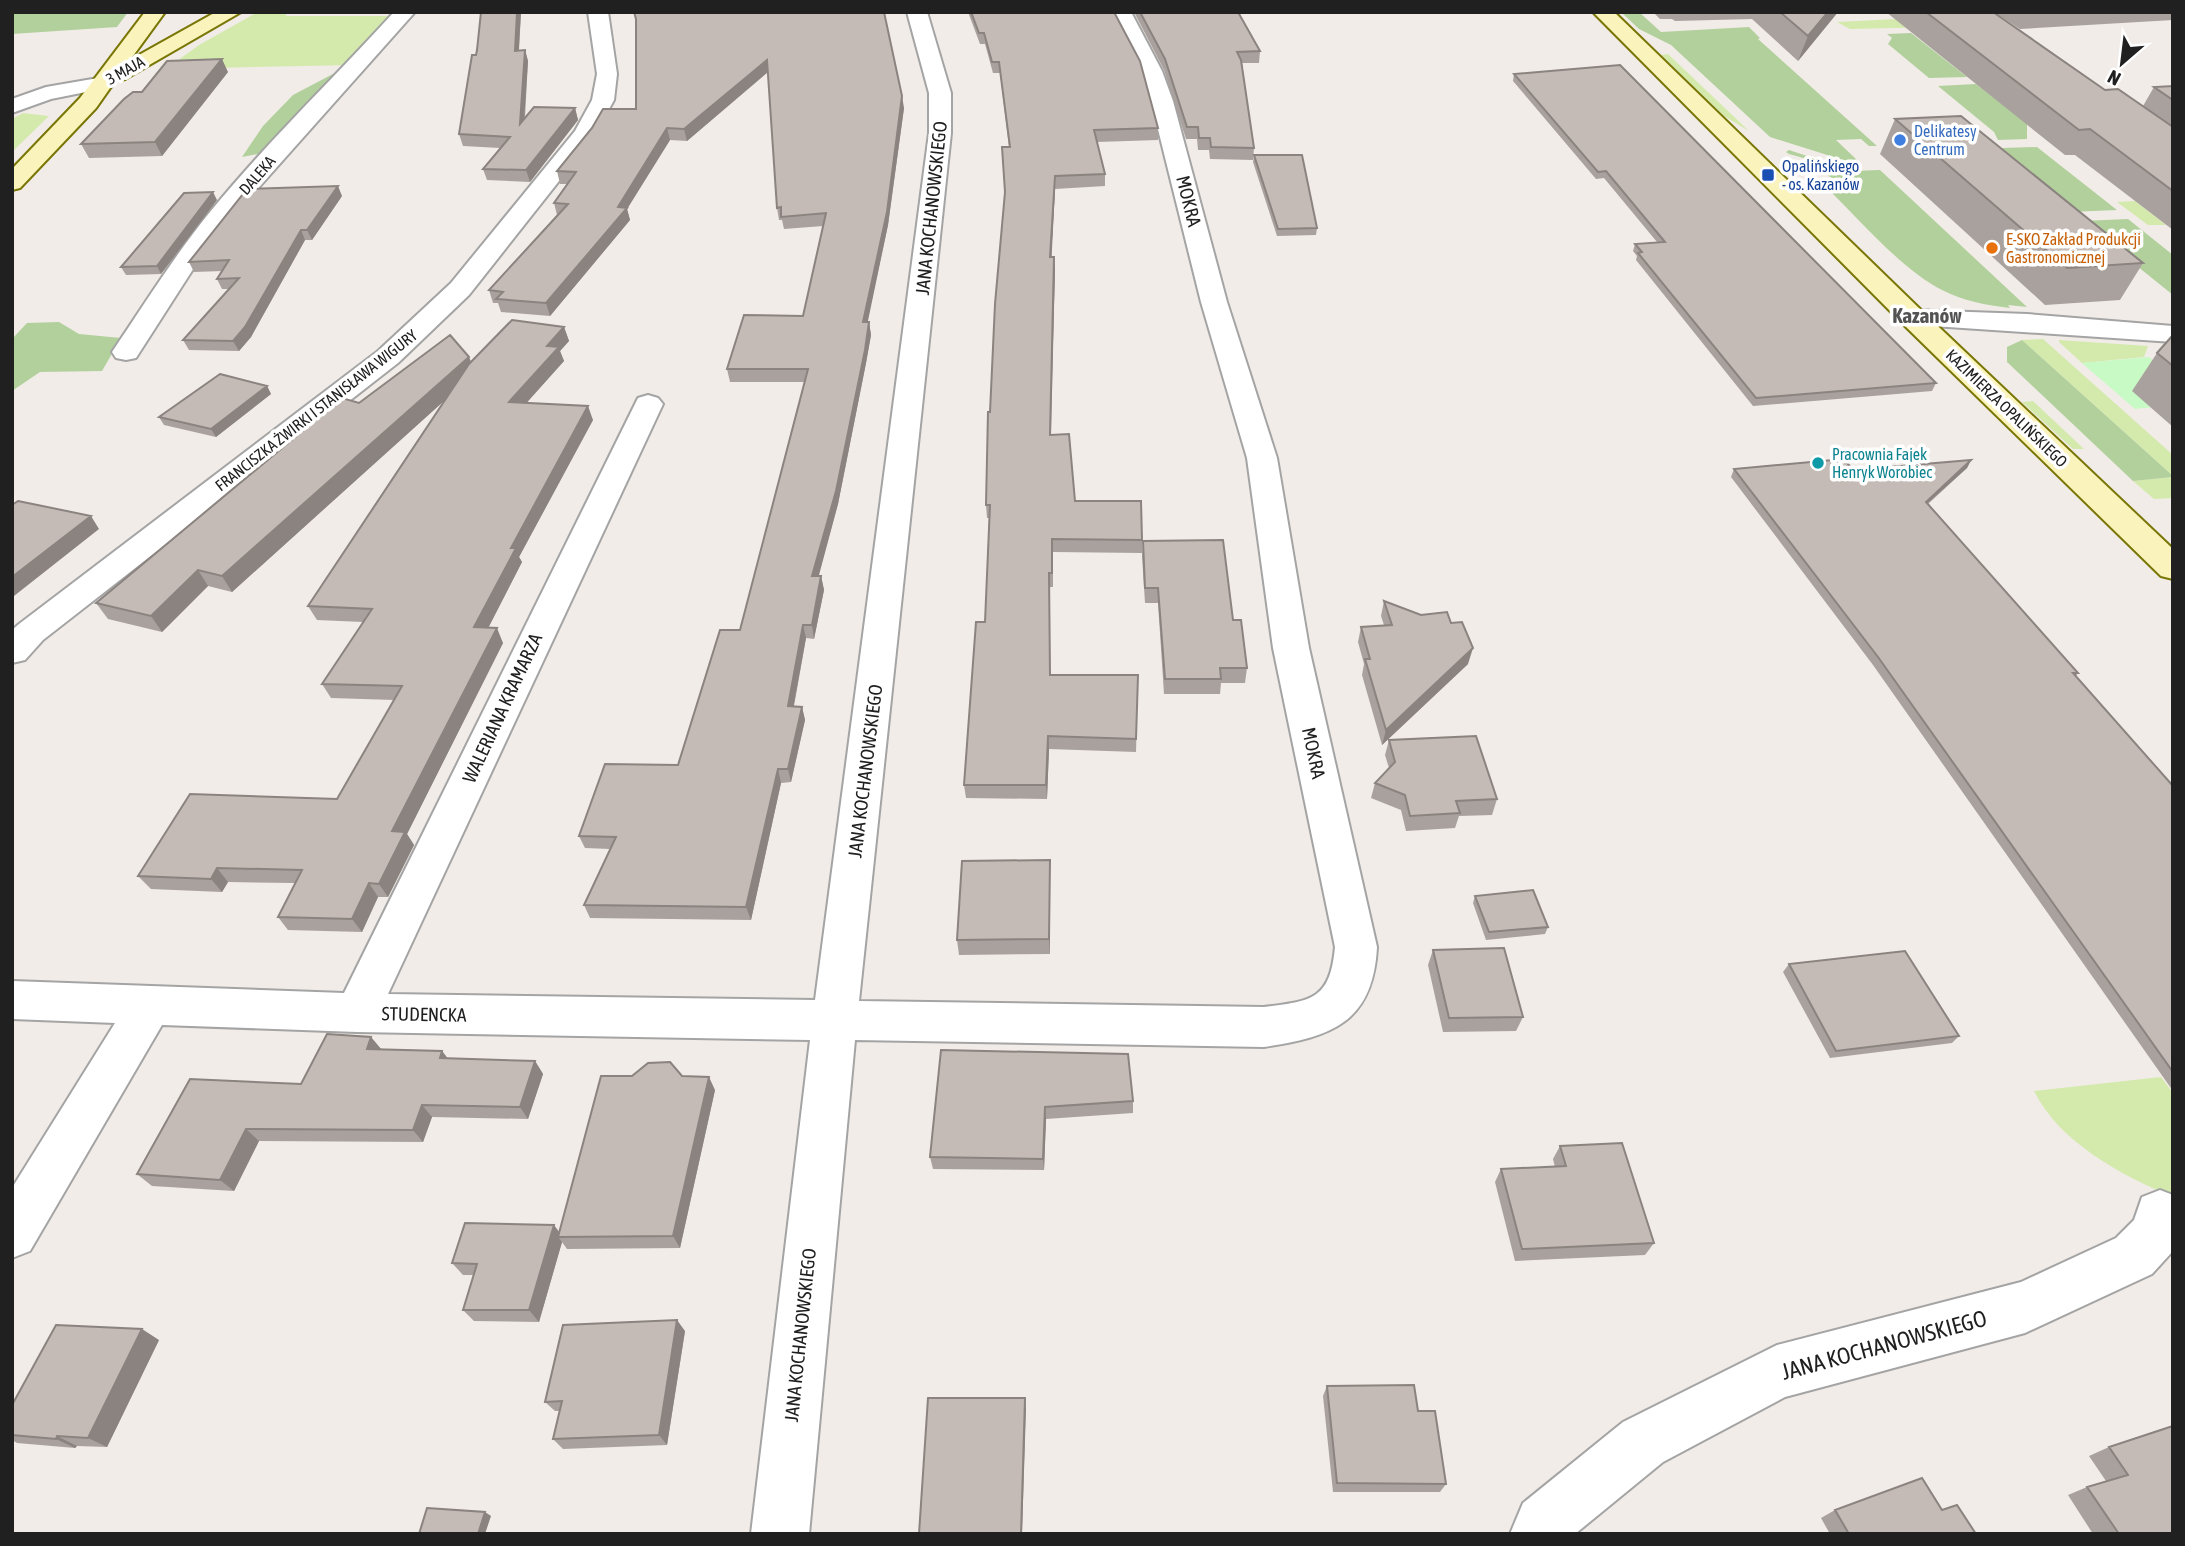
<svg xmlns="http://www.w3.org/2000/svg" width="2185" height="1546" font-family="'Asap Condensed',sans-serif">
<rect width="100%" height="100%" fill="#f1ece7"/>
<path fill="#d4eaad" d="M 258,12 L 288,12 L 285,14 L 287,16 L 398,16 L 353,65 L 166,69 L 199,45 Z
M 1967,12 L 1986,26 L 1850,29 L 1837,22 L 1957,16 Z
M 1668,54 L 1749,131 L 1724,116 L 1661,55 Z
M 23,113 L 49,116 L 12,152 L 12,119 Z
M 2135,201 L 2166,225 L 2148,225 L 2117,202 Z
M 2043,339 L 2173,455 L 2173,476 L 2022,340 Z
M 2059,340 L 2148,346 L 2144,357 L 2082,363 L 2059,342 Z
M 2033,401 L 2084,449 L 2073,449 L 2022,402 Z
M 2173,477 L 2173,498 L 2154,499 L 2133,481 Z
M 2161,1077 L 2173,1093 L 2173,1197 C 2121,1175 2060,1143 2034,1091 Z"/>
<path fill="#b2d09c" d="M 12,12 L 128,12 L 117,27 L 12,34 Z
M 1621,12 L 1639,12 L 1661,32 L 1749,27 L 1760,38 L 1758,39 L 1877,146 L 1869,146 L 1861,139 L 1836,140 L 1857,160 L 1856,164 L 1770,137 L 1671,45 L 1639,29 Z
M 1911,33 L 1967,77 L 1929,78 L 1888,44 L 1892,38 L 1887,34 Z
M 350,65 L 268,152 L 242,157 L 263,126 L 293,95 Z
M 1976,84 L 2027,123 L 2027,139 L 1998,140 L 1994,132 L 1938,86 Z
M 2037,147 L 2117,210 L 2069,212 L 2002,148 Z
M 1789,150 L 1852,171 L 1880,170 L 2027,307 L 2008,305 L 2010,308 C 1986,305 1963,301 1942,290 C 1902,270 1859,219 1826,187 L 1839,185 L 1811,160 L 1789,154 L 1786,152 Z
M 2128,219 L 2173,255 L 2173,295 L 2081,221 Z
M 59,322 L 79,334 L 121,338 L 102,371 L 40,372 L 12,391 L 12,339 L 27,323 Z
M 2022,340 L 2173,476 L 2173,477 L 2133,481 L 2007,362 L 2007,347 Z"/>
<path fill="#c8fac5" d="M 2149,357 L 2173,377 L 2173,405 L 2135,409 L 2082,363 Z"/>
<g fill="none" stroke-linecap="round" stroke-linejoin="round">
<g stroke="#a4a4a4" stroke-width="4">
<path id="street" d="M 394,12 L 415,12 L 227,223 L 197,263 L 136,358 L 126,360 L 116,358 L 112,352 C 144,305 174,256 210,212 C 267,142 333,79 394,12 Z
M 588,12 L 608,12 L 617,74 L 614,100 L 593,138 L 469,295 L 398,363 L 43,640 L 25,660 L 12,663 L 12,630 L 19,624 L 378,351 L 451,283 L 575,131 L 592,100 L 597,74 Z
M 907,12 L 927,12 L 951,93 L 951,133 L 859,1001 L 1264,1007 C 1312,1001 1330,1000 1335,947 L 1273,648 L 1247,458 L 1201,302 L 1151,101 L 1142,71 L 1111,12 L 1131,12 L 1162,71 L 1173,101 L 1227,302 L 1277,458 L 1309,648 L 1377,947 C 1373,1023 1331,1037 1264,1047 L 855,1040 L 809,1534 L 751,1534 L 810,1040 L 357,1032 L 162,1025 L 30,1251 L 12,1258 L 12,1188 L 115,1023 L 12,1019 L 12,981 L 344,993 L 638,398 L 648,395 L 658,398 L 663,404 L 388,994 L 815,1000 L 929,133 L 929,93 Z
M 104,77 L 111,79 L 115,83 L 111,87 L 51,99 L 12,113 L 12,99 L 46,87 Z
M 1913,310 L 2027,314 L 2173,326 L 2173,342 L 1903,324 L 1899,318 L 1903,312 Z
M 2160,1190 L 2173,1195 L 2173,1251 L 2152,1274 L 2025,1333 L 1785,1397 L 1663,1462 L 1575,1534 L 1510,1534 L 1523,1503 L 1623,1422 L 1777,1345 L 2021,1282 L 2116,1238 L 2134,1220 L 2142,1197 Z"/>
</g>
<g stroke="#797605" stroke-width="4">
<path id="secondary" d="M 145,12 L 165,12 L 130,60 L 216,12 L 241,12 L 125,79 L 115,81 L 96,108 L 20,188 L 12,190 L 12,169 L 80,98 Z
M 1593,12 L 1614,12 L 1923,312 L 2173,549 L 2173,579 L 2161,576 L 1903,324 Z"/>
</g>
<use href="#street" fill="#fff" fill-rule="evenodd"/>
<use href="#secondary" fill="#faf4bc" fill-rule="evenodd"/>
</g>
<path fill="#a9a19d" d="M 481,12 L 521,12 L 519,51 L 525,50 L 528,61 L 525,118 L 575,108 L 578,120 L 530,182 L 487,180 L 483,169 L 500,148 L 463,146 L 459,134 L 477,50 Z
M 968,12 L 1114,12 L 1158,128 L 1158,140 L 1097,142 L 1105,174 L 1105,186 L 1055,189 L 1051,257 L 1055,269 L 1051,435 L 1075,501 L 1142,540 L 1142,553 L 1053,552 L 1053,587 L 1050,587 L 1050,675 L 1138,675 L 1136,752 L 1049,749 L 1047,799 L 966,798 L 964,785 L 985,622 L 989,518 L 987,518 L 986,505 L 990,412 L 1009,147 L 1000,73 L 993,73 L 985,44 L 980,44 Z
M 1134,12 L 1238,12 L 1260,51 L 1259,63 L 1242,63 L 1254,148 L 1253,160 L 1210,159 L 1209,150 L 1198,150 L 1197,139 L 1186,139 L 1164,70 Z
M 1653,12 L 1838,12 L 1798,61 L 1752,19 L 1675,21 L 1672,19 L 1660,19 Z
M 1886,12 L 2173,12 L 2173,20 L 2020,29 L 1997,14 L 1997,15 L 2105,90 L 2143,106 L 2154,87 L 2173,86 L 2173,230 L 2075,155 L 2065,155 Z
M 636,20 L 904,108 L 888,225 L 867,322 L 869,322 L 871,335 L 866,363 L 838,504 L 818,576 L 821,576 L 824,590 L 814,639 L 806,638 L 794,706 L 802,707 L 805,720 L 791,782 L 781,783 L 751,920 L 590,918 L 584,905 L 610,849 L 585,848 L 579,836 L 678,765 L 740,630 L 805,382 L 730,382 L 727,369 L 803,316 L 823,226 L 784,229 L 782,220 L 779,220 L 777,208 L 768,72 L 687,141 L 670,140 L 627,209 L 630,220 L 550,316 L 501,312 L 498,303 L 493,303 L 489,290 L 557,215 L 554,203 L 567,184 L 560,184 L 557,171 L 636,109 Z
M 228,72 L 162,156 L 89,158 L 81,144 L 142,92 Z
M 1514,74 L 1936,383 L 1932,391 L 1753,406 L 1636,260 L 1637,256 L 1633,251 L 1635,244 L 1657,242 L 1604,178 L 1596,179 L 1513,81 Z
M 1895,119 L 2143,263 L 2120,300 L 2045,305 L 1880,154 Z
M 1254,155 L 1317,228 L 1316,235 L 1277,236 L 1253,162 Z
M 342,196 L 312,240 L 305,240 L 251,337 L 239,351 L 189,350 L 183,340 L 229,289 L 222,289 L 217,279 L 222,271 L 194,272 L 189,262 Z
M 217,200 L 161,274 L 126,275 L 121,267 Z
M 564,327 L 569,341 L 560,351 L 564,361 L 526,403 L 593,420 L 519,557 L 522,562 L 488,628 L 503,643 L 407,834 L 414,845 L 388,897 L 378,897 L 362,932 L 288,930 L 278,917 L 295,883 L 228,882 L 222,892 L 151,889 L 138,876 L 337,799 L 394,700 L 331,698 L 322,684 L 363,622 L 317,620 L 308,606 L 446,399 L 232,592 L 208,586 L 162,632 L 108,619 L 96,603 L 359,403 L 469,357 L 471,362 Z
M 2173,335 L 2173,427 L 2132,391 L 2157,353 Z
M 267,386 L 271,394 L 216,437 L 164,425 L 159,417 Z
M 1971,460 L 1967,468 L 1928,504 L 2078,673 L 2076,676 L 2173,786 L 2173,1091 L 1873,665 L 1731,477 L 1734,469 L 1853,470 Z
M 1143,541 L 1233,620 L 1247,668 L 1245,683 L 1221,683 L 1220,694 L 1164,694 L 1158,603 L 1145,603 L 1142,556 Z
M 1384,601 L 1421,615 L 1451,623 L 1468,664 L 1382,745 L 1362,675 L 1364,664 L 1358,642 L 1361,627 L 1384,625 L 1381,616 Z
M 1389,740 L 1497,799 L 1492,815 L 1459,816 L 1455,828 L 1406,831 L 1401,810 L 1371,798 L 1375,783 L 1389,768 L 1385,755 Z
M 1050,875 L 1050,954 L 959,955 L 957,940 Z
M 1475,896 L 1548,927 L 1545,934 L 1486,940 L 1473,903 Z
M 1433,950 L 1523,1017 L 1516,1031 L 1443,1032 L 1428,965 Z
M 1789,964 L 1959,1036 L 1952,1043 L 1830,1058 L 1783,972 Z
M 381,1050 L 442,1051 L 448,1059 L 535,1061 L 543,1074 L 528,1119 L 432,1117 L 423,1142 L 259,1141 L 234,1191 L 152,1186 L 137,1174 L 301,1084 Z
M 941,1050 L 1133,1101 L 1133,1113 L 1046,1119 L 1044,1170 L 933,1169 L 930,1157 Z
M 682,1076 L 715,1090 L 680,1248 L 567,1249 L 562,1242 L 539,1322 L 474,1321 L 463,1310 L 474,1275 L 463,1275 L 452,1263 L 559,1232 Z
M 1560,1146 L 1654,1243 L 1645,1255 L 1515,1261 L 1495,1182 L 1501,1169 L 1555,1167 L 1553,1159 Z
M 685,1331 L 667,1445 L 563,1449 L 553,1439 L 560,1411 L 555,1411 L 545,1402 Z
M 159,1340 L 107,1447 L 77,1446 L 75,1448 L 17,1443 L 12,1440 L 12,1405 Z
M 1327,1386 L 1418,1411 L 1446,1484 L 1440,1492 L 1333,1492 L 1323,1396 Z
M 2109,1447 L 2173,1534 L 2093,1534 L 2068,1495 L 2087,1487 L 2106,1481 L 2089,1456 Z
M 1835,1510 L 1942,1510 L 1976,1534 L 1830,1534 L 1821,1518 Z"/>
<path fill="#8a837f" d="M 517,12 L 521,12 L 518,62 L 515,51 Z
M 1828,12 L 1838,12 L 1798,61 L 1808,36 Z
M 525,50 L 528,61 L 523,136 L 520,124 Z
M 222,59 L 228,72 L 162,156 L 155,142 Z
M 767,60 L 769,71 L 687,141 L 684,129 Z
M 902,96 L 904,108 L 888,225 L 865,335 L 863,322 Z
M 575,108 L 578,120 L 530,182 L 526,170 Z
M 667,128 L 670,140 L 627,209 L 630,220 L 550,316 L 546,303 L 618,207 Z
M 1055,176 L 1055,189 L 1051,269 L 1050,257 Z
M 338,186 L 342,196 L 312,240 L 307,230 Z
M 213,192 L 217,200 L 161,274 L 157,266 Z
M 301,230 L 305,240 L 251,337 L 239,351 L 233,341 Z
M 1054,257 L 1055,269 L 1050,448 L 1050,435 Z
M 869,322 L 871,335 L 866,363 L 838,504 L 815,590 L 812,576 Z
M 564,327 L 569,341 L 560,351 L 564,361 L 514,417 L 509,402 L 547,346 Z
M 469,357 L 475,373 L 232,592 L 222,576 Z
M 267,386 L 271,394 L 216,437 L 211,429 Z
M 588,406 L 593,420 L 519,557 L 522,562 L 481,642 L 474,627 L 511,548 Z
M 1971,460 L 1967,468 L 1921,509 L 1926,502 Z
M 91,516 L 99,529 L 14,596 L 12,594 L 12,577 Z
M 198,570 L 208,586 L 162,632 L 151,616 Z
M 821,576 L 824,590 L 814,639 L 812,625 Z
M 803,625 L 806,638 L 791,720 L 788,706 Z
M 497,628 L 503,643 L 407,834 L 414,845 L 388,897 L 379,884 L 392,831 Z
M 1473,648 L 1468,664 L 1382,745 L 1386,730 Z
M 802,707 L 805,720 L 791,782 L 788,769 Z
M 1048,736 L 1049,749 L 1047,799 L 1046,785 Z
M 778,769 L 781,783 L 751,920 L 746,907 Z
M 1050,860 L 1050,954 L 1049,939 Z
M 217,868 L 228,882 L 222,892 L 211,879 Z
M 369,883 L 378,897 L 362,932 L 352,919 Z
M 371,1037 L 382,1050 L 367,1049 Z
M 442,1051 L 452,1064 L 440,1058 Z
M 535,1061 L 543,1074 L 528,1119 L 520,1107 Z
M 709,1077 L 715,1090 L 680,1248 L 673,1236 Z
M 422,1105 L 432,1117 L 423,1142 L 413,1130 Z
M 1045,1107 L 1046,1119 L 1044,1170 L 1043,1159 Z
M 246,1129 L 259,1141 L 234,1191 L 220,1180 Z
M 554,1225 L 563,1237 L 558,1237 L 562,1242 L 539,1322 L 529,1310 Z
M 677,1320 L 685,1331 L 667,1445 L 659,1435 Z
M 142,1329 L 159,1340 L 107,1447 L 88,1438 Z
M 1025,1398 L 1026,1408 L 1022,1534 L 1021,1534 Z
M 57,1436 L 77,1446 L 75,1448 L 56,1439 Z
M 485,1512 L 491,1516 L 485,1534 L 478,1534 Z"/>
<path fill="#c5bbb6" stroke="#8a837f" stroke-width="2" d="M 481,12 L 517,12 L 515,51 L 525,50 L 520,124 L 534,107 L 575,108 L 526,170 L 483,169 L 510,137 L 459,134 L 472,55 L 476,55 L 477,50 Z
M 634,12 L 884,12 L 902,96 L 887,212 L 863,322 L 869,322 L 865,350 L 836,491 L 812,576 L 821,576 L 812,625 L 803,625 L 788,706 L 802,707 L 788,769 L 778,769 L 746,907 L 584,905 L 616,837 L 579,836 L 605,764 L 678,765 L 720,630 L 740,630 L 808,369 L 727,369 L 744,315 L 803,316 L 826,213 L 781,217 L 781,207 L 777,208 L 767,60 L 684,129 L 667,128 L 618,207 L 627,208 L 546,303 L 496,299 L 503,292 L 489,290 L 568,204 L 554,203 L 576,172 L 557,171 L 592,128 L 603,109 L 636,109 L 636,19 Z
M 971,12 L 1114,12 L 1140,61 L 1158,128 L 1094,130 L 1105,174 L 1055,176 L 1050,257 L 1054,257 L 1050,435 L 1069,434 L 1075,501 L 1141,501 L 1142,540 L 1052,539 L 1052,573 L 1049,573 L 1050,675 L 1138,675 L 1136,739 L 1048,736 L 1046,785 L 964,785 L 976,622 L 985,622 L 990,505 L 986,505 L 988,412 L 990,412 L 995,304 L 1005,192 L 1002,147 L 1010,147 L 999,62 L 992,62 L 984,33 L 979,33 Z
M 1140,12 L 1238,12 L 1260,51 L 1237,52 L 1241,60 L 1254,148 L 1211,147 L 1210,138 L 1199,138 L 1198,127 L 1187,127 L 1165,59 Z
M 1780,12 L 1828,12 L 1808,36 Z
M 1926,12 L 1993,12 L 2105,90 L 2118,89 L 2173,127 L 2173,191 L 2090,129 L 2079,130 Z
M 222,59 L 155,142 L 81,144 L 124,99 L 133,92 L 142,92 L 167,61 Z
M 1620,65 L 1936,383 L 1756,398 L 1638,253 L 1642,252 L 1635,244 L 1665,242 L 1606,171 L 1598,172 L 1514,74 Z
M 2173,86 L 2173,100 L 2154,87 Z
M 1961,116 L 2143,263 L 2067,268 L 1895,119 Z
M 1254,155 L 1302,155 L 1317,228 L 1278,229 Z
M 338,186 L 307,230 L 301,230 L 245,327 L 233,341 L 183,340 L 239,278 L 217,279 L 229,260 L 189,262 L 247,189 Z
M 213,192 L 157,266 L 121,267 L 184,193 Z
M 512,320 L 564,327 L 547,346 L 559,347 L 509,402 L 588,406 L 511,548 L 516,548 L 474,627 L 497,628 L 392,831 L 405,832 L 379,884 L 369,883 L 352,919 L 278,917 L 302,870 L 217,868 L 211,879 L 138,876 L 190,794 L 337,799 L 402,686 L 322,684 L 372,609 L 308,606 L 469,364 Z
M 450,335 L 469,357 L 222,576 L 198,570 L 151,616 L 96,603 L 342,398 L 359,403 Z
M 2173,335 L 2173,366 L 2157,353 Z
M 220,374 L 267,386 L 211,429 L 159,417 Z
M 1844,459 L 1853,470 L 1971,460 L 1926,502 L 2078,673 L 2073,673 L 2173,786 L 2173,1072 L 1878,657 L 1734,469 Z
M 18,501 L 91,516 L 12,577 L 12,505 Z
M 1223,540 L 1233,620 L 1241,620 L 1247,668 L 1220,668 L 1221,679 L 1165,679 L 1158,588 L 1145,588 L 1143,541 Z
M 1384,601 L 1421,615 L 1447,612 L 1451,623 L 1462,622 L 1473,648 L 1386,730 L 1365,659 L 1370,659 L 1361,627 L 1392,625 Z
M 1476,736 L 1497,799 L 1456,801 L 1460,813 L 1410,816 L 1405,795 L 1375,783 L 1395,762 L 1389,740 Z
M 1050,860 L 1049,939 L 957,940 L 962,861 Z
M 1533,890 L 1548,927 L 1489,932 L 1475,896 Z
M 1504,948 L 1523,1017 L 1449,1018 L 1433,950 Z
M 1905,951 L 1959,1036 L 1836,1051 L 1789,964 Z
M 327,1034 L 371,1037 L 367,1049 L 442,1051 L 440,1058 L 535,1061 L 520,1107 L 422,1105 L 413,1130 L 246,1129 L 220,1180 L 137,1174 L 190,1079 L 301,1084 Z
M 941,1050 L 1128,1054 L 1133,1101 L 1045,1107 L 1043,1159 L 930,1157 Z
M 670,1062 L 682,1076 L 709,1077 L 673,1236 L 558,1237 L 601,1076 L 632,1076 L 648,1063 Z
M 1622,1143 L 1654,1243 L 1522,1249 L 1501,1169 L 1566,1166 L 1560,1146 Z
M 465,1223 L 554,1225 L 529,1310 L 463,1310 L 477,1264 L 452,1263 Z
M 677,1320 L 659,1435 L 553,1439 L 562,1401 L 545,1402 L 563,1325 Z
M 56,1325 L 142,1329 L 88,1438 L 57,1436 L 56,1439 L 12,1435 L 12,1405 Z
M 1414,1385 L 1418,1411 L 1435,1411 L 1446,1484 L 1337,1483 L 1327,1386 Z
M 928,1398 L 1025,1398 L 1021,1534 L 919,1534 Z
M 2173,1426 L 2173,1534 L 2119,1534 L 2087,1487 L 2128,1475 L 2109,1447 Z
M 1922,1478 L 1942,1510 L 1957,1505 L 1976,1534 L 1849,1534 L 1835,1510 Z
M 427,1508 L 485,1512 L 478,1534 L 419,1534 Z"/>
<circle fill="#3f7fe0" stroke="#fff" stroke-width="2.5" cx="1900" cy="140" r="7"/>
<rect fill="#1a4fb4" stroke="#fff" stroke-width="2.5" x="1761" y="168" width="14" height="14" rx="3.5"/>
<circle fill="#e8710a" stroke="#fff" stroke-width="2.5" cx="1992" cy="248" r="7"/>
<circle fill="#0f9aa8" stroke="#fff" stroke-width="2.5" cx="1818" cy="463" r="7"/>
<g text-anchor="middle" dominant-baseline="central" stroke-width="7" stroke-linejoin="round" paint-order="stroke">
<g font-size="16" fill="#202020" stroke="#fff">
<text transform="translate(125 70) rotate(-29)">3 MAJA</text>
<text transform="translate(257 175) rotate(-49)">DALEKA</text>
<text transform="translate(2007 408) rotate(44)">KAZIMIERZA OPALIŃSKIEGO</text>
<text transform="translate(316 410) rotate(-38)">FRANCISZKA ŻWIRKI I STANISŁAWA WIGURY</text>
</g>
<g font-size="16" fill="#366cbe" stroke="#fff" text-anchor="start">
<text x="1914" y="131">Delikatesy<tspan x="1914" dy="18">Centrum</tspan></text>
</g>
<g font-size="16" fill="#164399" stroke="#fff" text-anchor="start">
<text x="1782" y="166">Opalińskiego<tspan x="1782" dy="18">- os. Kazanów</tspan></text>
</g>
<g font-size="16" fill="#c56008" stroke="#fff" text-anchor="start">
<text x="2006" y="239">E-SKO Zakład Produkcji<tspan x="2006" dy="18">Gastronomicznej</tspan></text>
</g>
<g font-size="16" fill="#0d838f" stroke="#fff" text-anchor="start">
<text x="1832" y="454">Pracownia Fajek<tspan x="1832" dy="18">Henryk Worobiec</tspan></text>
</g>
<g font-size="19" fill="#202020" stroke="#fff">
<text transform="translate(1189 201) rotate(76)">MOKRA</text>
<text transform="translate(931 208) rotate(-84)">JANA KOCHANOWSKIEGO</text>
<text transform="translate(502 708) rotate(-65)">WALERIANA KRAMARZA</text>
<text transform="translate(1314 753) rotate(78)">MOKRA</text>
<text transform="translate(865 771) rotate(-83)">JANA KOCHANOWSKIEGO</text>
<text transform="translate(424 1014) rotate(1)">STUDENCKA</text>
<text transform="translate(800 1335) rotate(-84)">JANA KOCHANOWSKIEGO</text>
</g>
<g font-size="21" font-weight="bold" fill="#535353" stroke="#fff">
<text x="1927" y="315">Kazanów</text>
</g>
<g font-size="23" fill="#202020" stroke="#fff">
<text transform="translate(1884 1345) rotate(-15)">JANA KOCHANOWSKIEGO</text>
</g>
</g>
<rect width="2185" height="1546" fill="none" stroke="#202020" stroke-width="28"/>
<g transform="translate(2122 63) rotate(208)" stroke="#ffffff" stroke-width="5" paint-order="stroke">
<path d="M0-5L12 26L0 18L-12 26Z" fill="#202020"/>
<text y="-10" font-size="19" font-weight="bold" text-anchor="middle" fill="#202020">N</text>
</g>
</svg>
